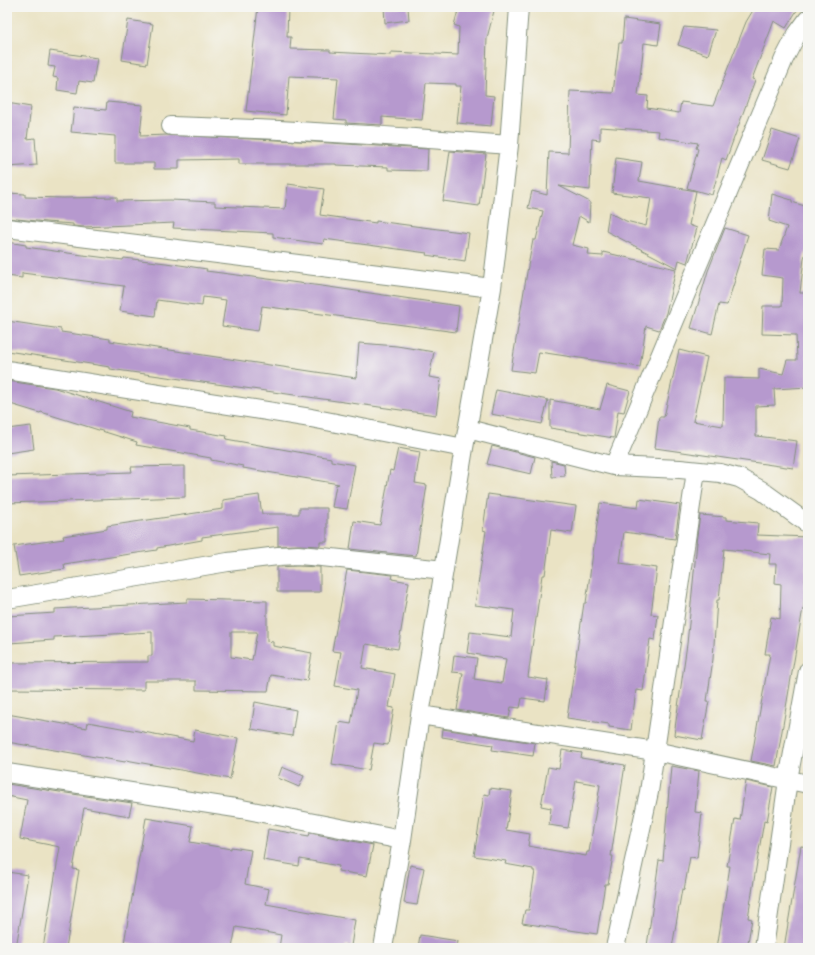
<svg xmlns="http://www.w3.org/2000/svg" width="815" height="955" font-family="'Sorts Mill Goudy',serif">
<rect width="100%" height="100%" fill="#f6f6f2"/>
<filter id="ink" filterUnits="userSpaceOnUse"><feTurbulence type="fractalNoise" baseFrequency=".025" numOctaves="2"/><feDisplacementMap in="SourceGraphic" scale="8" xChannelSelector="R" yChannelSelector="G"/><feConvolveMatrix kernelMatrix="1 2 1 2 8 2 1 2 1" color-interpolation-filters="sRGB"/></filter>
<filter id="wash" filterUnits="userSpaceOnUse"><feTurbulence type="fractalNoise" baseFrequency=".012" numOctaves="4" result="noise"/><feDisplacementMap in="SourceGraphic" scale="16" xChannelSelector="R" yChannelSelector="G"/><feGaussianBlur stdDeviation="0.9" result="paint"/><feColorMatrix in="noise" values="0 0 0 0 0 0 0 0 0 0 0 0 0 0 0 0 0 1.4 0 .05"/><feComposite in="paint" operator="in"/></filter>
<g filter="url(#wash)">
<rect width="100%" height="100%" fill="#eae3c4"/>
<g id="blocks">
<path fill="#b699ce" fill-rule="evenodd" d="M 258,7 L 288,7 L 287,37 L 291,37 L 290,49 L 330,50 L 330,52 L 391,55 L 391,52 L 458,55 L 459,27 L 454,25 L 459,7 L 495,7 L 487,38 L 485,95 L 494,96 L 491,126 L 457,123 L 461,86 L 456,86 L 456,84 L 426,83 L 422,120 L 382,117 L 382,125 L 346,123 L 346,120 L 334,119 L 338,78 L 289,76 L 286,115 L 246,111 Z
M 384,7 L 408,7 L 409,20 L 385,23 Z
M 755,7 L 799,7 L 786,28 L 774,21 L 752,79 L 755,80 L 726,160 L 722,158 L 712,195 L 687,188 L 698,149 L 696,148 L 698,143 L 658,137 L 659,131 L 600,127 L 600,140 L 592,139 L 590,190 L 559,186 L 590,202 L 589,222 L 579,216 L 572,245 L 589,249 L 588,255 L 603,256 L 603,252 L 676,269 L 666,313 L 659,330 L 646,326 L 640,367 L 539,352 L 535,373 L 511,370 L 528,266 L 533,240 L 536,240 L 543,211 L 528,208 L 532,191 L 547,195 L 549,152 L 568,153 L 570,91 L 613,93 L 619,43 L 622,43 L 624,19 L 661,24 L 658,45 L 644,43 L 638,95 L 648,96 L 647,108 L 679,113 L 681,102 L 713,106 L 746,22 Z
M 128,20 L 153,24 L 147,64 L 122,60 Z
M 684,27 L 716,30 L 708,55 L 678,45 Z
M 50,51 L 97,58 L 93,83 L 79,81 L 77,93 L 57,90 L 58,78 L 53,77 L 55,67 L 48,66 Z
M 107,102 L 143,105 L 140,136 L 167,135 L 298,141 L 428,149 L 427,171 L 388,170 L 388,167 L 336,165 L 336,164 L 239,164 L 239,159 L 179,160 L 179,169 L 154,169 L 154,163 L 115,163 L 115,136 L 71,132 L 74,107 L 106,110 Z
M 7,103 L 31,107 L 27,139 L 35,138 L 37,165 L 7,167 Z
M 772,130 L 800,139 L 790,168 L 762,160 Z
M 450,151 L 486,154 L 479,206 L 443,201 Z
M 616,158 L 642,162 L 639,181 L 696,191 L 689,225 L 697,228 L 687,263 L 679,260 L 677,268 L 606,231 L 609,212 L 626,221 L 646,226 L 651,198 L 612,193 Z
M 288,184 L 324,189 L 320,215 L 376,223 L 376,221 L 469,233 L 465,261 L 426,255 L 427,253 L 324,239 L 323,244 L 273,237 L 273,233 L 173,228 L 174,223 L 83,227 L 73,226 L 73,224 L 46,222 L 7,218 L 7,193 L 25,194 L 25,197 L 64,198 L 117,197 L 117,201 L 170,200 L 215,202 L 215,206 L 285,209 Z
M 772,194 L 792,200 L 792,202 L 808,207 L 808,246 L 804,258 L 800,293 L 807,293 L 806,308 L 808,308 L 807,360 L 808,360 L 808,387 L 774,389 L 775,405 L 756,406 L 756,436 L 797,441 L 793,468 L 655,448 L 659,417 L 664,417 L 679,350 L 707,357 L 693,421 L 723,426 L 724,378 L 759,379 L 759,369 L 783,374 L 787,360 L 797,360 L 796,335 L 762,334 L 763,306 L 782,306 L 783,278 L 762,275 L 765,249 L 779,250 L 787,227 L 769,221 Z
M 725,228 L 748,235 L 734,279 L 735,280 L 727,305 L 719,304 L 712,334 L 691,328 L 708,271 Z
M 7,242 L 26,245 L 26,247 L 75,254 L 123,260 L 124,258 L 166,263 L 207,269 L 206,271 L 322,286 L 459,306 L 456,332 L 262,306 L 258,331 L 222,326 L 226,300 L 203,297 L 202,306 L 157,300 L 155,316 L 120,311 L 124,286 L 22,273 L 22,278 L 7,276 Z
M 7,321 L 61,329 L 61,332 L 110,339 L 110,341 L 356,378 L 359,343 L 397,346 L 434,352 L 429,377 L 441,379 L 436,415 L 110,369 L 110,367 L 7,351 Z
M 7,381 L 55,388 L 131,412 L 130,417 L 190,428 L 190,430 L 227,436 L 226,439 L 331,458 L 331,461 L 355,465 L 347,509 L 332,507 L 336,485 L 339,484 L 243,468 L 243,466 L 211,460 L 211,458 L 136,445 L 137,442 L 41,412 L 40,413 L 7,403 Z
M 607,385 L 630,391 L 624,412 L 618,411 L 614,438 L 550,428 L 550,400 L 600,409 Z
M 496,390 L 548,400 L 542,424 L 491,414 Z
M 31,426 L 34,449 L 7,453 L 7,429 Z
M 492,446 L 535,457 L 531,474 L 487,464 Z
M 398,448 L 420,452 L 415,483 L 427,485 L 416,556 L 350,549 L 354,521 L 380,525 L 390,470 L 393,471 Z
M 551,461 L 564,464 L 565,476 L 552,477 Z
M 185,466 L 185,497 L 7,503 L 7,476 L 132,472 L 131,467 Z
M 488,494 L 576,506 L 572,533 L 551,530 L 545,575 L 542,575 L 528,677 L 548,680 L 545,701 L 522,698 L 520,708 L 511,707 L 509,718 L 457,710 L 463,673 L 452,672 L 454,655 L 477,658 L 474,679 L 502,683 L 506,659 L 467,653 L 470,632 L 511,637 L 514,610 L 475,605 L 486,531 L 483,530 Z
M 259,495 L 262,514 L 299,514 L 299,508 L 327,508 L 327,542 L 320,542 L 320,546 L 299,545 L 278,546 L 278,527 L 202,537 L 202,540 L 157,548 L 157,550 L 64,564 L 65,569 L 19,576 L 14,546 L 64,539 L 63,536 L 107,529 L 107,526 L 223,509 L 223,500 Z
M 639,499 L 680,505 L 675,539 L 624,532 L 620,563 L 657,568 L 651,614 L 658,615 L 655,640 L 650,639 L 643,691 L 636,690 L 631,730 L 609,727 L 609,724 L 567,718 L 584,603 L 586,603 L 600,503 L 638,508 Z
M 700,515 L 726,517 L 726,520 L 758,523 L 757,535 L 808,537 L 808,565 L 806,565 L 804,608 L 803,608 L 776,766 L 751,761 L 770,654 L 765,654 L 771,617 L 780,619 L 781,584 L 775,583 L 776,564 L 769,564 L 770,554 L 724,549 L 719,600 L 717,600 L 713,659 L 707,701 L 709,701 L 702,740 L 674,735 L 687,644 L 697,542 L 696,542 Z
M 298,566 L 320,567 L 320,592 L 277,592 L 277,567 Z
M 347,570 L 393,575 L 392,579 L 409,582 L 398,649 L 366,644 L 362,668 L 395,674 L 389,707 L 394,708 L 388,745 L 374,743 L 369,770 L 332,764 L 339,722 L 351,724 L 357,690 L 335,686 L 341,652 L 332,651 Z
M 187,599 L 267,601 L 267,641 L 273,642 L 273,646 L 312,653 L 307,681 L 271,675 L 268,691 L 196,690 L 196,681 L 144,681 L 144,690 L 7,689 L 7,663 L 148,662 L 148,656 L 152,656 L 152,632 L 54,637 L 54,640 L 9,643 L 8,616 L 55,613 L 55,609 L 187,602 ZM 231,632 L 257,632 L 252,660 L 231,657 Z
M 255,702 L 296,710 L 292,736 L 251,729 Z
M 7,714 L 87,728 L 88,722 L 193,741 L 195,730 L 238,738 L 230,779 L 126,760 L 125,762 L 7,742 Z
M 443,729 L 535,743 L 533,756 L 492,750 L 493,745 L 442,737 Z
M 562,750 L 582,753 L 581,758 L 625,765 L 611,856 L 613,856 L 608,884 L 605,884 L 597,934 L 522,923 L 525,910 L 529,910 L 535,871 L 533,871 L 533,869 L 505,864 L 506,861 L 474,856 L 484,794 L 489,795 L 490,788 L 512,791 L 506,830 L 530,834 L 528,846 L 586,856 L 587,852 L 589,852 L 600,785 L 576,781 L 568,828 L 549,825 L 551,808 L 541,806 L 548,767 L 559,769 Z
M 671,766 L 699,771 L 695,812 L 702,813 L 697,858 L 690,857 L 684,890 L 682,889 L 672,948 L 659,948 L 647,946 L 659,860 L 663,861 Z
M 282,767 L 304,776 L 299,787 L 278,778 Z
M 746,781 L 773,787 L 767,822 L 764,821 L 755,874 L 748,918 L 752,919 L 747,948 L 717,948 L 730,866 L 727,866 L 735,819 L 740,820 Z
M 7,784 L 132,803 L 129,816 L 84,808 L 73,869 L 79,870 L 66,948 L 43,948 L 60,847 L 20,839 L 27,800 L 7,796 Z
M 146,818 L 193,826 L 190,842 L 231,849 L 231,847 L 251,850 L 245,884 L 269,889 L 266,904 L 355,920 L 351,946 L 346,945 L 345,948 L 279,948 L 281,935 L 236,927 L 232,948 L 150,948 L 124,943 Z
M 268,829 L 309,836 L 310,833 L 373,845 L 367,876 L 338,871 L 339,866 L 300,859 L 299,866 L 263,860 Z
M 801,846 L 808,847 L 808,948 L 784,948 Z
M 410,865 L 424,868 L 417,905 L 404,903 Z
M 7,872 L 28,875 L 16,948 L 7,948 Z
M 420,935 L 458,941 L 457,948 L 418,948 Z"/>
</g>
</g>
<g filter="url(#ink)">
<use href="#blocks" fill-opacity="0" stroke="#84907c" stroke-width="1"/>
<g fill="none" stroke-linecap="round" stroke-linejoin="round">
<g stroke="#84907c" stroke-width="20">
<path id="minor" d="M 171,126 C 284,129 397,136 509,145
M 7,228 L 492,288
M 7,370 L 311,418 L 464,448
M 468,429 L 614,466 L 680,469 L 720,473 L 739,478 L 761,490 L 808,524
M 614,466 L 784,59 L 797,34 L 808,19
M 7,599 L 228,562 L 278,556 L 298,555 L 322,557 L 444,570
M 420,715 L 655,751 L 808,784
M 7,773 L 242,809 L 402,840
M 383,948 L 402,840 L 420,715 L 464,448 L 492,288 L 509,145 L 519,7
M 615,948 L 649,792 L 696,471
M 764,948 L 788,780 L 808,671"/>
</g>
<use href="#minor" stroke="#fff" stroke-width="18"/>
</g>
</g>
<rect width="815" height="955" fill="none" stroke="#f6f6f2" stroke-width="24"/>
</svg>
